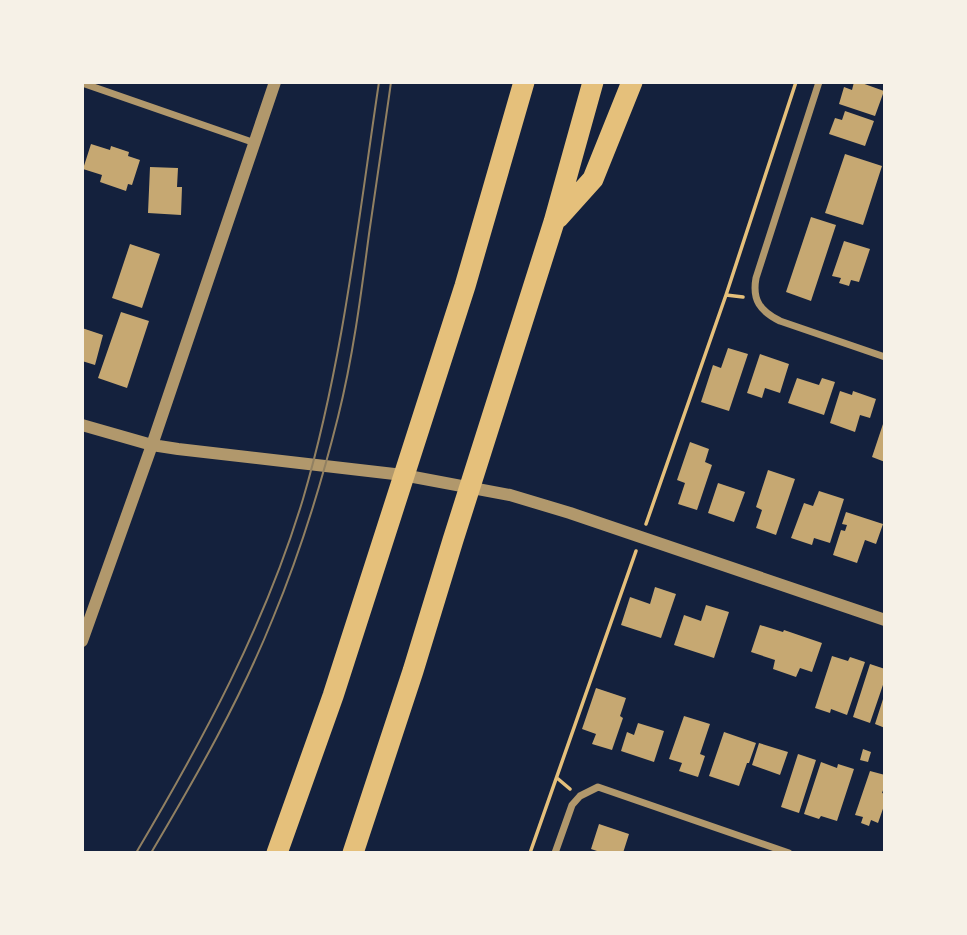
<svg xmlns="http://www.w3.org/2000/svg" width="967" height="935" font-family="'Work Sans',sans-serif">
<rect width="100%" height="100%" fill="#14213d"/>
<path fill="#c6a872" d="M 854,82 L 859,82 L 884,91 L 875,116 L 839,104 L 844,87 L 852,90 Z
M 845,111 L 874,121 L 865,146 L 829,134 L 835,118 L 842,120 Z
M 91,144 L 110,150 L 111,146 L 129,152 L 128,156 L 140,160 L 132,185 L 128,184 L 126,191 L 100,182 L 102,175 L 83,169 Z
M 845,154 L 882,166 L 863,225 L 825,213 Z
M 150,167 L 178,168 L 177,187 L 182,187 L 181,215 L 148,213 Z
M 811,217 L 836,225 L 811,301 L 786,292 Z
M 844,241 L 870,249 L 859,282 L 851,280 L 849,286 L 839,283 L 841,278 L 832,276 Z
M 130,244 L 160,254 L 142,308 L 112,298 Z
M 121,312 L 149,321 L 127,388 L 98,378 Z
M 82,328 L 103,335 L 95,365 L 82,361 Z
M 728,348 L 748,354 L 729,411 L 701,402 L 713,365 L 721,368 Z
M 760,354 L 789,364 L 780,393 L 765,388 L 762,398 L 747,393 Z
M 797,378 L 819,385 L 822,378 L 835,382 L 824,415 L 788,403 Z
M 840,391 L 852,395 L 853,391 L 876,399 L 870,418 L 860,415 L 855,432 L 830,423 Z
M 884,421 L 885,421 L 885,462 L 872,457 Z
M 690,442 L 709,449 L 705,462 L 712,465 L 697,510 L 678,504 L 685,483 L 677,480 Z
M 768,470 L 795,479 L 776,535 L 756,528 L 762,510 L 756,507 Z
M 718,483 L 745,492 L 734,522 L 708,513 Z
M 819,491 L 844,499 L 830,543 L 814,538 L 812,545 L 791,538 L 804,503 L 813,506 Z
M 846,512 L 883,524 L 876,544 L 865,540 L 857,563 L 833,555 L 841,530 L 845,531 L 847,525 L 842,524 Z
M 655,587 L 676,594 L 661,638 L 621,625 L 630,597 L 650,604 Z
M 706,605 L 729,612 L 714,658 L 674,645 L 684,615 L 701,621 Z
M 760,625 L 783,632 L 784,630 L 822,643 L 812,672 L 800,668 L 796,677 L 773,669 L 775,660 L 751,652 Z
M 832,656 L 848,661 L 850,657 L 865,662 L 847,715 L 831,709 L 830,713 L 815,708 Z
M 870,664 L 885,669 L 885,679 L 870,723 L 853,717 Z
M 596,688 L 626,698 L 620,716 L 623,718 L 612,750 L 592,744 L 596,734 L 582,729 Z
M 884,696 L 885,696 L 885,728 L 875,724 Z
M 684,716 L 710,724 L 700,754 L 705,756 L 698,777 L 679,771 L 682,763 L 669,759 Z
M 638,723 L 664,731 L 654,762 L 621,751 L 627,732 L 634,735 Z
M 724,732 L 756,743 L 749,763 L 747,763 L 739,786 L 709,776 Z
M 759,743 L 788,752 L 780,775 L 752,765 Z
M 863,749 L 871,752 L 868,762 L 860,760 Z
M 798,754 L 816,760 L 799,813 L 781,807 Z
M 821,762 L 837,768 L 838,764 L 854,769 L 837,821 L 821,816 L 819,819 L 804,814 Z
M 870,771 L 885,775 L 885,785 L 882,793 L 885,794 L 885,803 L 878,823 L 871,820 L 869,826 L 861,823 L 863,817 L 855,815 Z
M 599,824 L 629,834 L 623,853 L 603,853 L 591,849 Z"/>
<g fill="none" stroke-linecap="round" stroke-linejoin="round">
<path stroke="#e5c07b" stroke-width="3.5" d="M 726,295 L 743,297
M 646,524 L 726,295 L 796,82
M 557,778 L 570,789
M 530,853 L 636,551"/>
<path stroke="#b1986c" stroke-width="7" d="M 819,82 L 756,278 C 752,300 760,311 780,321 L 885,357
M 82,83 L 255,143
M 555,853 L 572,805 L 580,796 L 598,787 L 789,853"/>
<path stroke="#b1986c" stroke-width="12" d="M 82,425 L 152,445 L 178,449 L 403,475 L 510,495 L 570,513 L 885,620
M 82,641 L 152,445 L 275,82"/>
<path stroke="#e5c07b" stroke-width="21" d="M 558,218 L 593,179 L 632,82
M 277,853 L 333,696 L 465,286 L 524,82
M 353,853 L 413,671 L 453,540 L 554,222 L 593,82"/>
<path stroke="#918062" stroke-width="2" d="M 136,853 C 203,740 265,625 303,499 C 343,363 358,222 379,82
M 151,853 C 196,777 240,700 273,618 C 300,553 321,485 338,417 C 353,357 361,295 369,234 C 376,184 384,133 391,82"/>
</g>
<rect width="967" height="935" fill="none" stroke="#f6f1e7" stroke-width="168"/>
</svg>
